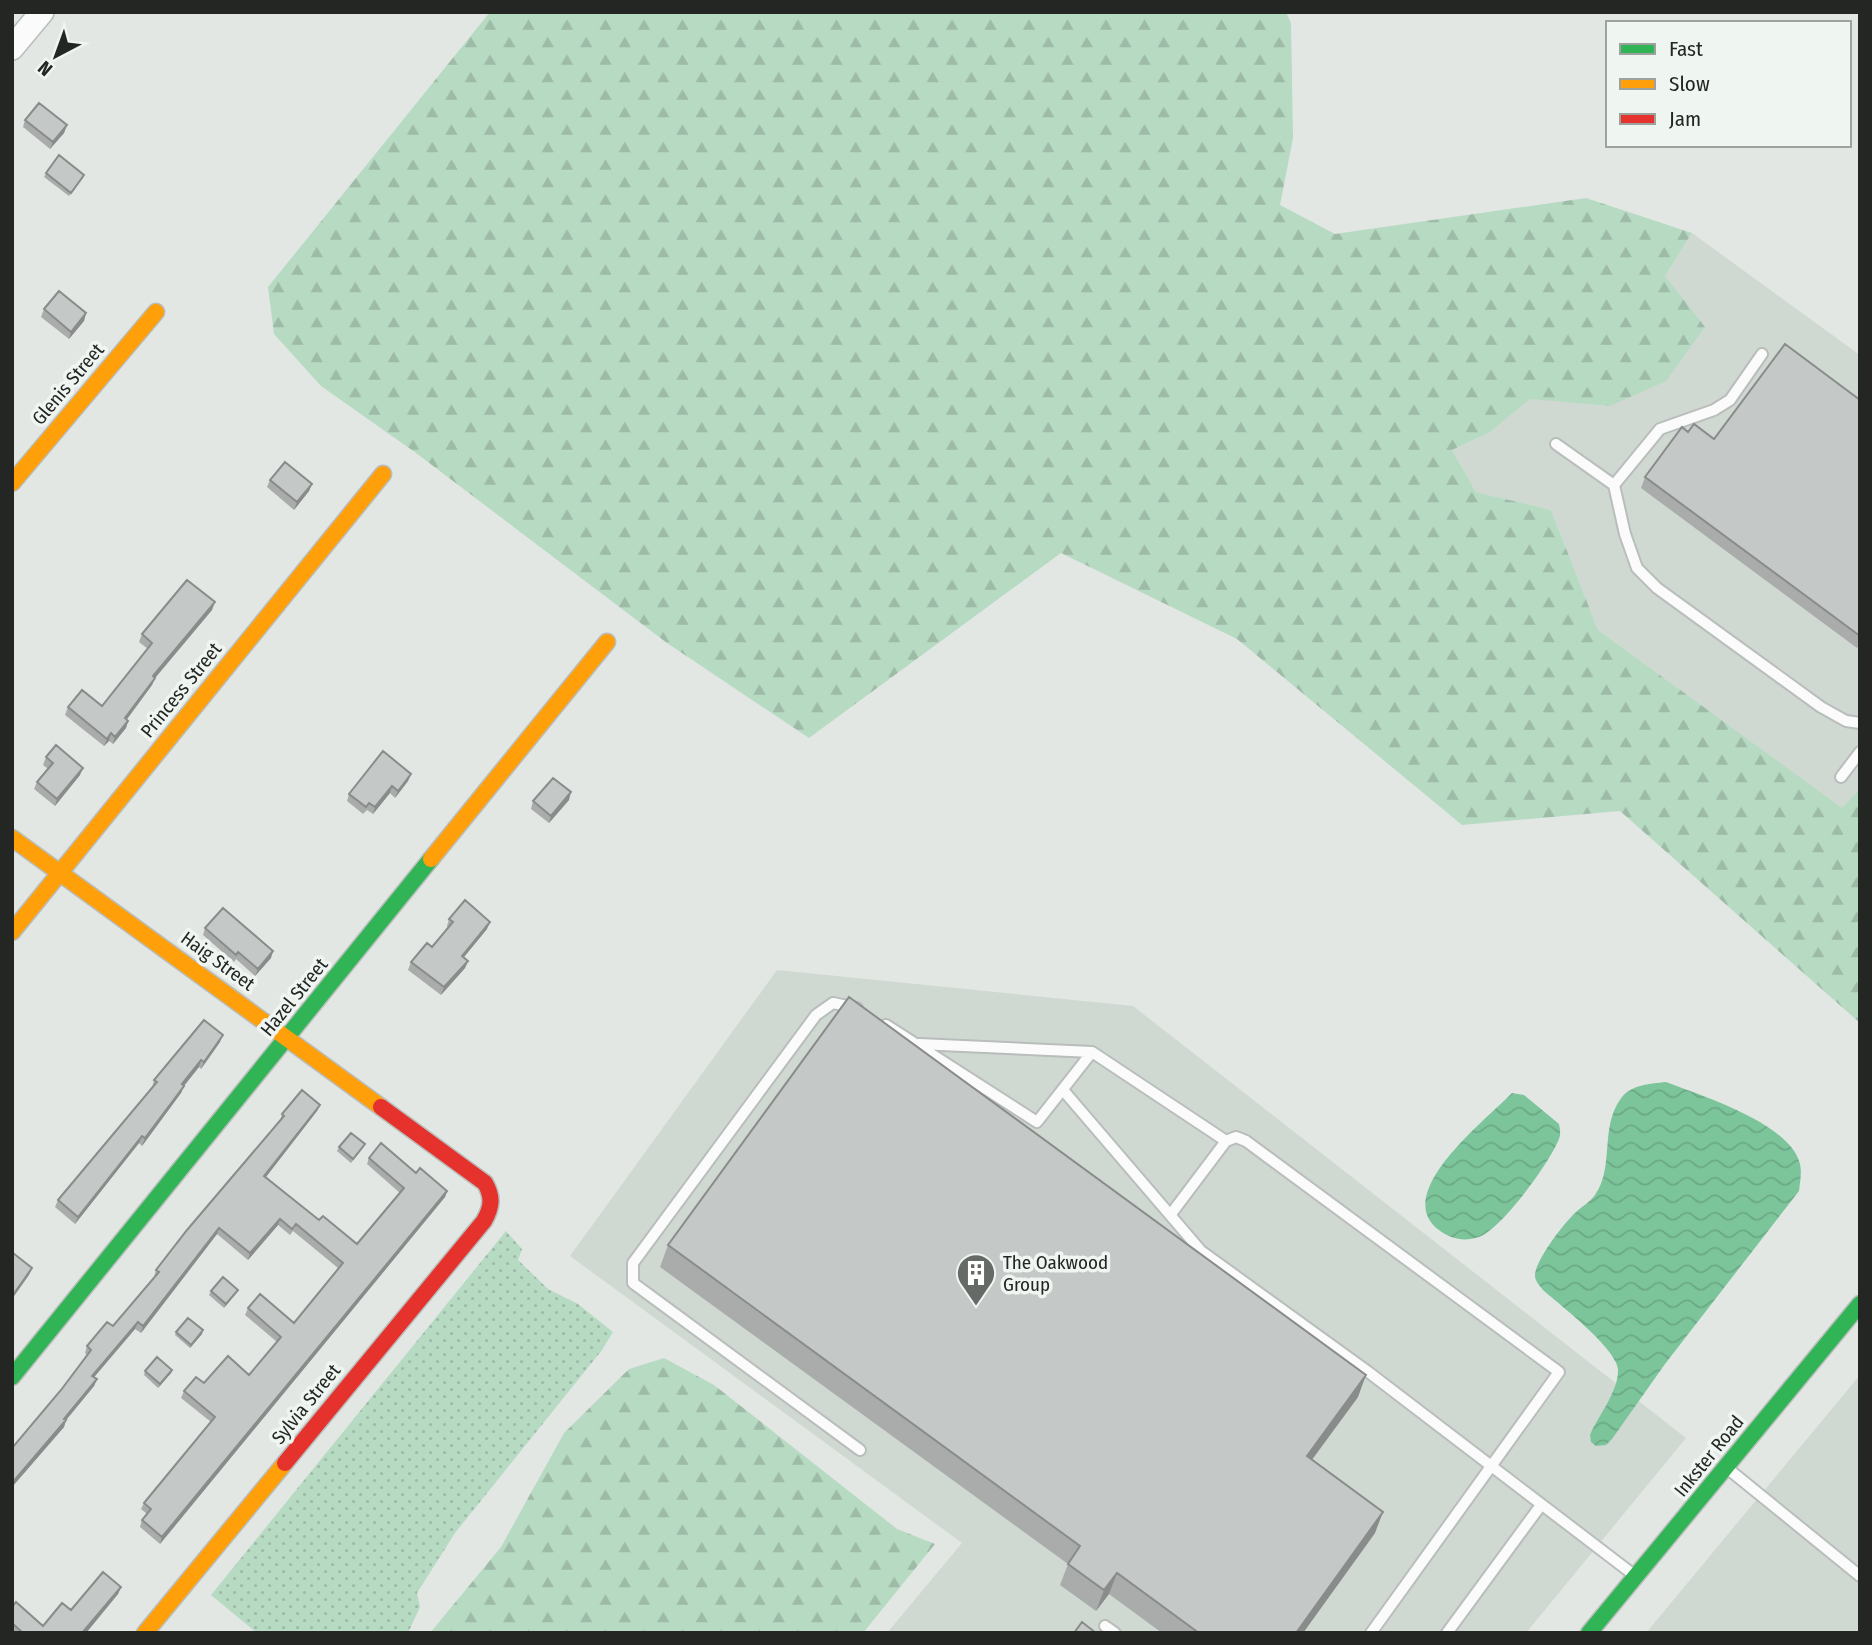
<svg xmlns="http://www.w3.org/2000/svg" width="1872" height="1645" font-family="'Fira Sans Condensed',sans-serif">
<defs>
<pattern id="grass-dots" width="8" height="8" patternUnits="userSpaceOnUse" patternTransform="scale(1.75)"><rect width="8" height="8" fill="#b7dac3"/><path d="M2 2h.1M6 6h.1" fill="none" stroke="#9dbba7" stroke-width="1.8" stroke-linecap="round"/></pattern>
<pattern id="forest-firs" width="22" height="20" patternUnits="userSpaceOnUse" patternTransform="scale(1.75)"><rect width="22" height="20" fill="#b7dac3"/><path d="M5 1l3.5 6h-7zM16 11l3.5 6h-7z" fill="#9dbba7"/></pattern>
<pattern id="water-waves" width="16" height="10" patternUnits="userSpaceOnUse" patternTransform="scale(1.75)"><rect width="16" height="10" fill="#7cc59b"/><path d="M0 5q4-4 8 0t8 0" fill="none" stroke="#6ba985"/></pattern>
</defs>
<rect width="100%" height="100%" fill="#e2e7e4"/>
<path fill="#cfd9d2" d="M 1692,233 L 1860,355 L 1860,789 L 1842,809 L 1598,630 L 1551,510 L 1476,492 L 1452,450 L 1489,433 L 1530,398 L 1610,406 L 1665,276 Z
M 777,970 L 1133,1006 L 1686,1438 L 1526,1633 L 887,1633 L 962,1543 L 570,1256 Z
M 1860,1375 L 1860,1633 L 1646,1633 Z"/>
<path fill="url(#grass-dots)" d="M 506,1231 L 522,1249 L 518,1260 L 548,1289 L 578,1304 L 613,1332 L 602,1350 L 455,1533 L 417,1593 L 420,1607 L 408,1633 L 257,1633 L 211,1595 Z"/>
<path fill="url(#forest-firs)" d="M 490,12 L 1286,12 L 1291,23 L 1293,138 L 1280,205 L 1335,234 L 1586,198 L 1692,233 L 1665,276 L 1705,327 L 1666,381 L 1610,406 L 1530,399 L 1489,433 L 1452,450 L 1476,492 L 1551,510 L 1598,630 L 1842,808 L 1860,789 L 1860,1023 L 1620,811 L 1462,825 L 1237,639 L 1061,553 L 809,738 L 667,643 L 416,453 L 321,386 L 274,334 L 268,287 Z
M 664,1358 L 714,1385 L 897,1529 L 935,1544 L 863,1633 L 430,1633 L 501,1547 L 564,1433 L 629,1369 Z"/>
<path fill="url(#water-waves)" d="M 1666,1082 C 1702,1096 1790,1123 1800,1164 C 1802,1173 1800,1182 1799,1191 L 1665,1364 L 1612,1439 L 1606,1445 L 1596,1446 L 1591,1442 L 1590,1435 C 1598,1416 1619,1391 1618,1369 C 1616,1348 1560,1305 1543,1290 C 1540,1286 1535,1281 1535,1276 C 1534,1262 1564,1223 1575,1213 C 1581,1207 1590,1202 1595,1195 C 1615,1167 1599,1126 1622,1097 C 1633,1084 1650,1084 1666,1082 Z
M 1512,1093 L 1524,1095 L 1559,1124 C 1560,1129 1561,1134 1559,1139 C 1550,1162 1502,1229 1479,1237 C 1464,1242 1451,1239 1439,1230 C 1390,1194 1487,1119 1512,1093 Z"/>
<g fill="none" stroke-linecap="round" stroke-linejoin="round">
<g stroke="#b9bdbb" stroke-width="14">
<path id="lane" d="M 1556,444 L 1614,485 L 1625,534 L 1637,568 L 1657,588 L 1821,707 L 1846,721 L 1860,723
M 1614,485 L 1660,429 L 1714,410 L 1730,400 L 1762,354
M 1841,777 L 1860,752
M 857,1008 L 833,1003 L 816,1015 L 633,1263 L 633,1283 L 860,1450
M 886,1025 L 1037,1122 L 1092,1052
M 919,1044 L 1092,1052 L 1226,1141
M 1063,1090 L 1201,1251 L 1367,1371 L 1634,1575
M 1171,1214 L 1226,1141 L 1236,1137 L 1246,1141 L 1559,1372 L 1371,1633
M 1727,1468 L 1860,1576
M 1105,1626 L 1115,1633
M 1447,1633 L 1541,1505"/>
</g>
<g stroke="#b9bdbb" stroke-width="26">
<path id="street" d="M 12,48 L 42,12"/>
</g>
<g stroke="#b9bdbb" stroke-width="19">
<path id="fast" d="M 12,1377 L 431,859
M 1589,1633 L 1860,1304"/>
</g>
<g stroke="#b9bdbb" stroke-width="19">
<path id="slow" d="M 12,483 L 156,312
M 12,838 L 381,1107
M 431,859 L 607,642
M 12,932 L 383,474
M 145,1633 L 285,1463"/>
</g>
<g stroke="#b9bdbb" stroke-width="19">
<path id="jam" d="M 285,1463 L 484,1221 C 492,1207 493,1197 485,1183 L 381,1107"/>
</g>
<use href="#lane" stroke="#fbfbfb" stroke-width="10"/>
<use href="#street" stroke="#fbfbfb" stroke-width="23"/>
<use href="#fast" stroke="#30b455" stroke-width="16"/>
<use href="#slow" stroke="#ff9f0a" stroke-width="16"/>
<use href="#jam" stroke="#e5322d" stroke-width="16"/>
</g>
<path fill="#a9acaa" d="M 25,120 L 67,125 L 64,133 L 50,149 L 23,127 Z
M 46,173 L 84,175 L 83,178 L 69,196 L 44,177 Z
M 44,309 L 86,313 L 84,321 L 69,339 L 41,317 Z
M 1860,400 L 1860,644 L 1857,648 L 1641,488 L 1645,477 L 1688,432 L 1714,439 Z
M 270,480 L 312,484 L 309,491 L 294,510 L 267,487 Z
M 212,610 L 155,678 L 152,685 L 126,720 L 128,721 L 126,728 L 113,744 L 109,741 L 104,746 L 65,715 L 68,707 L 102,706 L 148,649 L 139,642 L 142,634 Z
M 46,757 L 80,775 L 55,806 L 34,789 L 37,782 L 48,769 L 43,765 Z
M 411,774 L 408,781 L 395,798 L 390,793 L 373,814 L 367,810 L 363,814 L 347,801 L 349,794 Z
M 569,800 L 549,823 L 531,809 L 533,801 Z
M 449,919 L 487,929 L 464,957 L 468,961 L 465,968 L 441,995 L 408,970 L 411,962 L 432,947 L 448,928 L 447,926 Z
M 205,928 L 271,958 L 255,976 L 236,959 L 234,962 L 203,935 Z
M 220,1042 L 201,1069 L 199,1067 L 184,1086 L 181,1093 L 142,1146 L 139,1143 L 75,1224 L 55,1207 L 58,1200 L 152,1088 L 154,1080 Z
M 320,1105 L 317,1111 L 266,1177 L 319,1220 L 357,1244 L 400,1193 L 367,1164 L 369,1158 L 416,1173 L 447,1191 L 445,1197 L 160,1544 L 140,1527 L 142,1520 L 147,1514 L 141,1509 L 144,1503 L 211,1422 L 181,1398 L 184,1391 L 204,1383 L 249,1375 L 277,1342 L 245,1315 L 248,1308 L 294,1323 L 338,1268 L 293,1231 L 290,1235 L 278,1225 L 248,1260 L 217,1234 L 141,1333 L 135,1329 L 94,1377 L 97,1379 L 94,1386 L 66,1420 L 64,1427 L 12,1487 L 12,1448 L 61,1390 L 87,1355 L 85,1353 L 87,1346 L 113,1326 L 154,1277 L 156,1270 L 280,1121 L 282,1114 Z
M 339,1147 L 363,1148 L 351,1163 L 337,1151 Z
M 668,1245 L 1358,1397 L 1312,1460 L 1375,1533 L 1303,1633 L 1162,1633 L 1109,1594 L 1096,1611 L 1060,1585 L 1068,1564 L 660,1267 Z
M 211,1291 L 236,1293 L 224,1308 L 209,1295 Z
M 176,1332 L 202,1334 L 190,1348 L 175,1335 Z
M 172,1370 L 171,1373 L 158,1388 L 144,1375 L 145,1371 Z
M 121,1587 L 118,1594 L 86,1633 L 12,1633 L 12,1607 L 43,1626 L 71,1610 Z"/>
<path fill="#898c8b" d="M 67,125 L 64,133 L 50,149 L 53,142 Z
M 86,313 L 84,321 L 69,339 L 71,332 Z
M 312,484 L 309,491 L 294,510 L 297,502 Z
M 215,602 L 212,610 L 150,684 L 153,676 Z
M 155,678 L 152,685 L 122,726 L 125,718 Z
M 128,721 L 126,728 L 113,744 L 115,737 Z
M 111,733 L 109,741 L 104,746 L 107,739 Z
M 83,768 L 80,775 L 55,806 L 57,799 Z
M 411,774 L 408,781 L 395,798 L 398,791 Z
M 392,786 L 390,793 L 373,814 L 375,807 Z
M 571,792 L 569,800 L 549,823 L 551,816 Z
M 490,922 L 487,929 L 459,963 L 462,956 Z
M 273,951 L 271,958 L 255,976 L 258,969 Z
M 468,961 L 465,968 L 441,995 L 444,987 Z
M 223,1035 L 220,1042 L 201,1069 L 204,1062 Z
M 201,1060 L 199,1067 L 179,1092 L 182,1084 Z
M 184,1086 L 181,1093 L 142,1146 L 145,1138 Z
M 320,1105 L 317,1111 L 262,1182 L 264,1176 Z
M 142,1136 L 139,1143 L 75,1224 L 78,1217 Z
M 447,1191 L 445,1197 L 160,1544 L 162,1537 Z
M 280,1219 L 278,1225 L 248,1260 L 250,1253 Z
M 219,1228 L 217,1234 L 141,1333 L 143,1326 Z
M 32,1268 L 29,1275 L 12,1299 L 13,1295 Z
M 238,1290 L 236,1293 L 224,1308 L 226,1304 Z
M 138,1322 L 135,1329 L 90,1382 L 92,1376 Z
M 203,1330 L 202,1334 L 190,1348 L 191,1345 Z
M 172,1370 L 171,1373 L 158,1388 L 160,1384 Z
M 1366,1375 L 1358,1397 L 1299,1477 L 1307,1456 Z
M 97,1379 L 94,1386 L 62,1425 L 64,1419 Z
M 66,1420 L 64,1427 L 12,1487 L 12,1483 Z
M 1383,1512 L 1375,1533 L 1303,1633 L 1296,1633 Z
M 1117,1573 L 1109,1594 L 1096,1611 L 1104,1590 Z
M 121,1587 L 118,1594 L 86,1633 L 82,1633 Z"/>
<path fill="#c4c8c6" stroke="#898c8b" stroke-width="2" d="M 39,103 L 67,125 L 53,142 L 25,120 Z
M 59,155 L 84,175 L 71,193 L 46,173 Z
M 59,291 L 86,313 L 71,332 L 44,309 Z
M 1785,344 L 1860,400 L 1860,636 L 1645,477 L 1682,427 L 1688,432 L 1694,424 L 1714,439 Z
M 285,462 L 312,484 L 297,502 L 270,480 Z
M 187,580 L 215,602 L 153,676 L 155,678 L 125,718 L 128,721 L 115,737 L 111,733 L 107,739 L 68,707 L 82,690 L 102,706 L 152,643 L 142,634 Z
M 56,745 L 83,768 L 57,799 L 37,782 L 53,763 L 46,757 Z
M 383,751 L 411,774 L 398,791 L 392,786 L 375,807 L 369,803 L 366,807 L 349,794 Z
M 553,778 L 571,792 L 551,816 L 533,801 Z
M 465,900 L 490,922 L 462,956 L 468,961 L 444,987 L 411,962 L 427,943 L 432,947 L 453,922 L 449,919 Z
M 223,908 L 273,951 L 258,969 L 238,952 L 236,955 L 205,928 Z
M 849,997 L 1366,1375 L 1307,1456 L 1383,1512 L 1296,1633 L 1199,1633 L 1117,1573 L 1104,1590 L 1068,1564 L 1080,1546 L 668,1245 Z
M 204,1020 L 223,1035 L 204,1062 L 201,1060 L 182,1084 L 184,1086 L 145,1138 L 142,1136 L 78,1217 L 58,1200 L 157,1082 L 154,1080 Z
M 302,1090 L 320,1105 L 264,1176 L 319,1220 L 323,1216 L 357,1244 L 404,1188 L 369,1158 L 381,1143 L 416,1173 L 420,1168 L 447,1191 L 162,1537 L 142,1520 L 151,1509 L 144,1503 L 215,1417 L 184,1391 L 196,1377 L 204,1383 L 228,1356 L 249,1375 L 281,1337 L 248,1308 L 260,1294 L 294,1323 L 343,1263 L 296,1224 L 292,1229 L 280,1219 L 250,1253 L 219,1228 L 143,1326 L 138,1322 L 92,1376 L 97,1379 L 64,1419 L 66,1420 L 12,1483 L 12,1448 L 61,1390 L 91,1350 L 87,1346 L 107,1322 L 113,1326 L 159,1272 L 156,1270 L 187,1230 L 284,1116 L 282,1114 Z
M 351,1133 L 365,1144 L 353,1159 L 339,1147 Z
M 13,1253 L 32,1268 L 13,1295 L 12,1254 Z
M 223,1277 L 238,1290 L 226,1304 L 211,1291 Z
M 188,1318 L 203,1330 L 191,1345 L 176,1332 Z
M 157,1357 L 172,1370 L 160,1384 L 145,1371 Z
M 103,1572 L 121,1587 L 82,1633 L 23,1633 L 12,1623 L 12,1607 L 16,1602 L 43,1626 L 62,1603 L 71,1610 Z
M 1082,1622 L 1096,1633 L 1074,1633 Z"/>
<defs>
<g id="building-pin" transform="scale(2.0125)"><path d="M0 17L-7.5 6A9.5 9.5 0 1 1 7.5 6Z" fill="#666a67" stroke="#eff5f1"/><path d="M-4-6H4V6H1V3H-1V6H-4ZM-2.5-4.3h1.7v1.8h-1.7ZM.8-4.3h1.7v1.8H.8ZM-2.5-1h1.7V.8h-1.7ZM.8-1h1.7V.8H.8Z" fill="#fff"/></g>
</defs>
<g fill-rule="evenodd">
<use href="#building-pin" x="976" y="1273"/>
</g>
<g text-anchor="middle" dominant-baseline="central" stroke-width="7" stroke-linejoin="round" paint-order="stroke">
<g font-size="19" fill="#242624" stroke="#eff5f1">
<text transform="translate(68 384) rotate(-50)">Glenis Street</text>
<text transform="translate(181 690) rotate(-51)">Princess Street</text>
<text transform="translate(218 961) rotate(36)">Haig Street</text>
<text transform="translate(294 997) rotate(-51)">Hazel Street</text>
<text transform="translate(306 1404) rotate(-51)">Sylvia Street</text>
<text transform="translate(1709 1456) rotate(-51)">Inkster Road</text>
</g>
<g font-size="19" fill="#242624" stroke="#eff5f1" text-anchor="start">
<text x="1003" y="1262">The Oakwood<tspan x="1003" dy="22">Group</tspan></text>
</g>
</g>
<rect width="1872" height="1645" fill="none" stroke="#242624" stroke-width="28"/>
<rect x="1606" y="21" width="245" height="126" fill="#eff5f1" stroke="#9ea29f" stroke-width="2"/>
<rect x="1620" y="44" width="35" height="10" fill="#30b455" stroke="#9ea29f" stroke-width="2"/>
<text x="1669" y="56" font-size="21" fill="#242624">Fast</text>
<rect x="1620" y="79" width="35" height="10" fill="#ff9f0a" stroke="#9ea29f" stroke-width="2"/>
<text x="1669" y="91" font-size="21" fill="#242624">Slow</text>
<rect x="1620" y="114" width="35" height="10" fill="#e5322d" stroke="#9ea29f" stroke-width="2"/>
<text x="1669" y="126" font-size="21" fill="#242624">Jam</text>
<g transform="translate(56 56) rotate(221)" stroke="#eff5f1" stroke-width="5" paint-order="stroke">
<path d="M0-5L12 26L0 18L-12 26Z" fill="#242624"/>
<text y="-10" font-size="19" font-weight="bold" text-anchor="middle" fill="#242624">N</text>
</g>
</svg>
